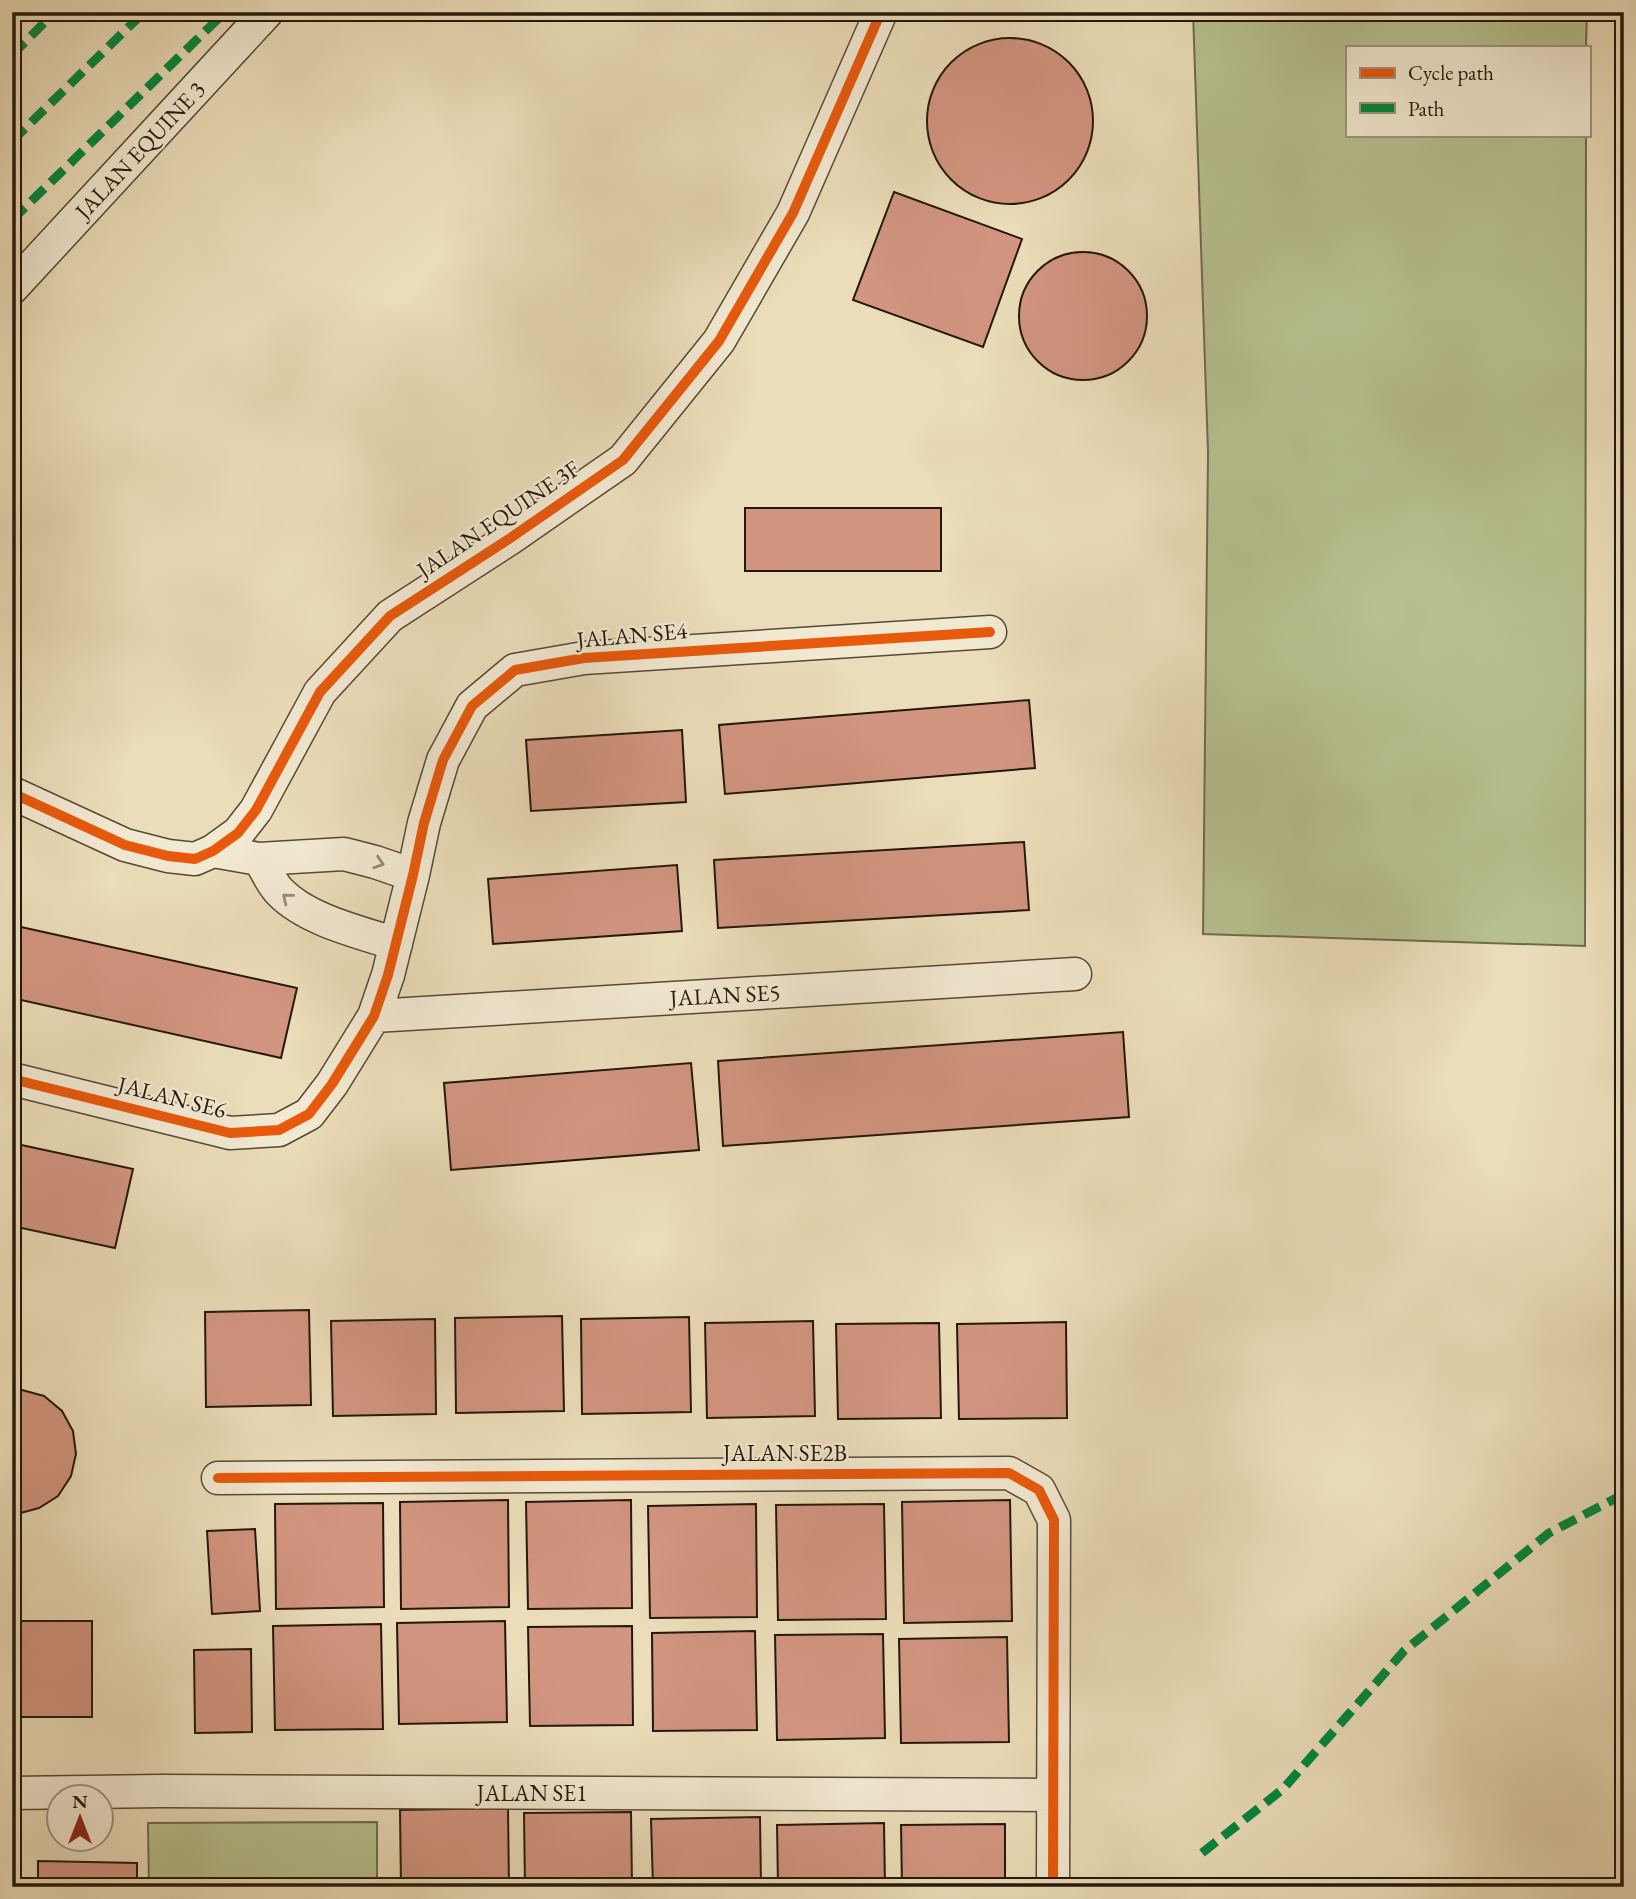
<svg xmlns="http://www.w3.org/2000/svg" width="1636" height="1899" font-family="'EB Garamond',serif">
<rect width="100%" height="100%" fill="#ebddb9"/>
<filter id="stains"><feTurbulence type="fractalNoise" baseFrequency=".00286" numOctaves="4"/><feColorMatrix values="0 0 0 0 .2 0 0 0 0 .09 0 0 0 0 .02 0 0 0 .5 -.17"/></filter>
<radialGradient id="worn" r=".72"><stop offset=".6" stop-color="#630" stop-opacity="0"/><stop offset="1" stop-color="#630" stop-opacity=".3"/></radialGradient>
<path fill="#b7c190" stroke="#6e6c4e" stroke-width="2" d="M 1193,12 L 1587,12 L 1586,47 L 1347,47 L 1347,135 L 1586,135 L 1585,946 L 1203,934 L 1208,452 Z
M 377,1822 L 377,1887 L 149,1887 L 148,1823 Z"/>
<path fill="#d29580" stroke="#24180b" stroke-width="2" d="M927 121a83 83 0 1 1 166 0a83 83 0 1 1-166 0Z
M 894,192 L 1022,239 L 983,347 L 853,300 Z
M1019 316a64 64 0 1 1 128 0a64 64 0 1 1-128 0Z
M 745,508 L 941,508 L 941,571 L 745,571 Z
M 1029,700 L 1035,768 L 725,794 L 719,725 Z
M 682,730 L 686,802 L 531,811 L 526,740 Z
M 1024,842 L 1029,910 L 718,928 L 714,860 Z
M 677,865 L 682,931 L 493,944 L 488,879 Z
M 12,925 L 297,988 L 281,1058 L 12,998 Z
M 1123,1032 L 1129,1117 L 723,1146 L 718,1061 Z
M 691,1063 L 699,1150 L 451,1170 L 444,1083 Z
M 12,1143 L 133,1169 L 115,1248 L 12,1226 Z
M 309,1310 L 311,1405 L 206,1407 L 205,1312 Z
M 562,1316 L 564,1411 L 456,1413 L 455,1318 Z
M 689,1317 L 691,1412 L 582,1414 L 581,1319 Z
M 435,1319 L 436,1414 L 333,1416 L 331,1321 Z
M 813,1321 L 815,1416 L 707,1418 L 705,1323 Z
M 1066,1322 L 1067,1418 L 959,1419 L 957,1324 Z
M 939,1323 L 941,1418 L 838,1419 L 836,1324 Z
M 12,1390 L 22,1390 L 44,1396 L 62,1411 L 73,1431 L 76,1454 L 71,1476 L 58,1496 L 39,1508 L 17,1514 L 12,1514 Z
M 508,1500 L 509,1607 L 401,1609 L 400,1502 Z
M 631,1500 L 632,1608 L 528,1609 L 526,1502 Z
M 1010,1500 L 1012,1621 L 904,1623 L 902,1502 Z
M 383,1503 L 384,1607 L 276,1609 L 275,1504 Z
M 756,1504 L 757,1617 L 650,1618 L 648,1506 Z
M 884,1504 L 886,1619 L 778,1620 L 776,1505 Z
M 255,1529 L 260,1611 L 212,1614 L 207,1531 Z
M 12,1621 L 92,1621 L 92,1717 L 12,1717 Z
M 505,1621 L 507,1722 L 399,1724 L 397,1623 Z
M 381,1624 L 383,1729 L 275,1730 L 273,1626 Z
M 632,1626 L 633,1725 L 530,1726 L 528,1627 Z
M 755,1631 L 757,1730 L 653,1731 L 652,1633 Z
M 883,1634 L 885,1738 L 777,1740 L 775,1635 Z
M 1007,1637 L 1009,1742 L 901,1743 L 899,1639 Z
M 251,1649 L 252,1732 L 195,1733 L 194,1650 Z
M 508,1808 L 509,1887 L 401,1887 L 400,1810 Z
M 631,1812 L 632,1887 L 525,1887 L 524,1813 Z
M 760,1817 L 761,1887 L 653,1887 L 651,1819 Z
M 884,1823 L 885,1887 L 778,1887 L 777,1825 Z
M 1005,1824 L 1005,1887 L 902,1887 L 901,1825 Z
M 38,1861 L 137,1863 L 137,1887 L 38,1887 Z"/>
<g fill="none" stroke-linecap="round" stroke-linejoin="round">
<g stroke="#564936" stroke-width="35">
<path id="minor" d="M 12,288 L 267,12
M 12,793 L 125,845 L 168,856 L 195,859 L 213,851 L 238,833 L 256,810 L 320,692 L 390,616 L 509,539 L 623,460 L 719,341 L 793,213 L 881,12
M 213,851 L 259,859 L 344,854 L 375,862 L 413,875
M 259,859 C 266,869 271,883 280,892 C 307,920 359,932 396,944
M 374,1016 L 1075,974
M 12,1079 L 230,1133 L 279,1130 L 309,1114 L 332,1084 L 374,1016 L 388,975 L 413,875 L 424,823 L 443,760 L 472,706 L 515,670 L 584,658 L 990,632
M 218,1478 L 1009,1473 L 1039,1490 L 1054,1520 L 1053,1887
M 12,1793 L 161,1791 L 1052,1795"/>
</g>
<use href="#minor" stroke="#f2e9d2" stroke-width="32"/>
<path stroke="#00873e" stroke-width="9" stroke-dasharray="18 9" stroke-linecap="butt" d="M 12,55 L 55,12
M 12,141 L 144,12
M 12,220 L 225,12
M 1202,1853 L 1283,1789 L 1404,1651 L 1549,1533 L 1624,1494"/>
<g stroke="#f2e9d2" stroke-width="15">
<path id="cycleway" d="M 12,793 L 125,845 L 168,856 L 195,859 L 213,851 L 238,833 L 256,810 L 320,692 L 390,616 L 509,539 L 623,460 L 719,341 L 793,213 L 881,12
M 12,1079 L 230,1133 L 279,1130 L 309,1114 L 332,1084 L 374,1016 L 388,975 L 413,875 L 424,823 L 443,760 L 472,706 L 515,670 L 584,658 L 990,632
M 218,1478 L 1009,1473 L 1039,1490 L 1054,1520 L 1053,1887"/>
</g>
<use href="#cycleway" stroke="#e8590c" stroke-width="10"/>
</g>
<defs><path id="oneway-chevron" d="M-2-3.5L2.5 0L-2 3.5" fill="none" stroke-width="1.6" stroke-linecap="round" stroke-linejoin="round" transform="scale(1.75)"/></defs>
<g stroke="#958b78">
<use href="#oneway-chevron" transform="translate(379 863) rotate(18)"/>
<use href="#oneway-chevron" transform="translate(287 898) rotate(-141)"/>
</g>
<g text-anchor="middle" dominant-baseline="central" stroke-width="5" stroke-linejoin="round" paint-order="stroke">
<g font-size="23" fill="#24180b" stroke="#f2e9d2">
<text transform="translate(140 150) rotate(-47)">JALAN EQUINE 3</text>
<text transform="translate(498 519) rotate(-34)">JALAN EQUINE 3F</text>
<text transform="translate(632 635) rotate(-5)">JALAN SE4</text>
<text transform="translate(725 995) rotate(-3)">JALAN SE5</text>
<text transform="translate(172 1097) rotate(14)">JALAN SE6</text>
<text x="785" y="1453">JALAN SE2B</text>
<text x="532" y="1793">JALAN SE1</text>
</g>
</g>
<rect width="1636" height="1899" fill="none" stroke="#ebddb9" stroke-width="42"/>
<rect x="14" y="14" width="1608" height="1871" fill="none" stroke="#24180b" stroke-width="3.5"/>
<rect x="21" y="21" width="1594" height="1857" fill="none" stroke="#24180b" stroke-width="2"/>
<rect x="1346" y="46" width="245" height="91" fill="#f2e9d2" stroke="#a09582" stroke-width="2"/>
<rect x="1360" y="68" width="35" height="10" fill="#e8590c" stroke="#a09582" stroke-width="2"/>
<text x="1408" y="80" font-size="21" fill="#24180b">Cycle path</text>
<rect x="1360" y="103" width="35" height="10" fill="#00873e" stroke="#a09582" stroke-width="2"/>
<text x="1408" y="116" font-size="21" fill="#24180b">Path</text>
<g transform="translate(80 1818)"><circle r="33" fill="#f2e9d2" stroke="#a09582" stroke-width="2"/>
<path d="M0-5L12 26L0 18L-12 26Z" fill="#8f2418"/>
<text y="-10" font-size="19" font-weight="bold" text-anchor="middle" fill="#24180b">N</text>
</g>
<rect width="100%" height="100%" filter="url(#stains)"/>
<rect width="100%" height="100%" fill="url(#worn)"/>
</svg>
